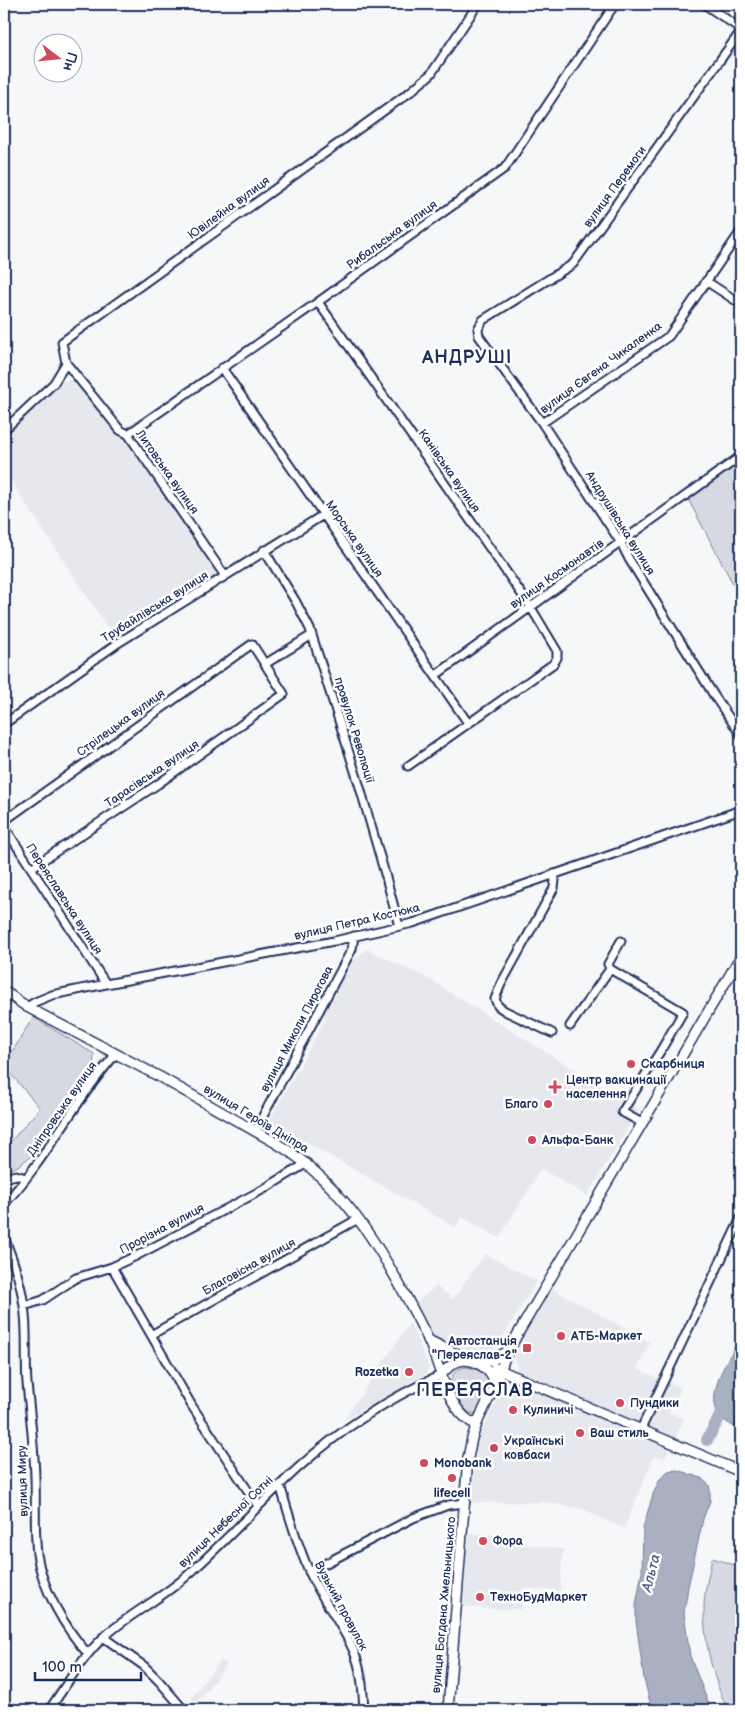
<svg xmlns="http://www.w3.org/2000/svg" width="745" height="1714" font-family="'Balsamiq Sans',sans-serif">
<rect width="100%" height="100%" fill="#f6f7f9"/>
<filter id="ink" filterUnits="userSpaceOnUse"><feTurbulence type="fractalNoise" baseFrequency=".02" numOctaves="2"/><feDisplacementMap in="SourceGraphic" scale="10" xChannelSelector="R" yChannelSelector="G"/><feConvolveMatrix kernelMatrix="1 2 1 2 8 2 1 2 1" color-interpolation-filters="sRGB"/></filter>
<g filter="url(#ink)">
<path fill="#e6e8ee" d="M 79,378 L 120,430 L 128,434 L 225,576 L 118,643 L 4,471 L 4,430 L 54,383 Z
M 367,949 L 427,978 L 639,1110 L 587,1196 L 541,1169 L 499,1238 L 462,1217 L 455,1227 L 269,1121 L 325,1021 L 323,1008 L 351,962 Z
M 485,1254 L 537,1281 L 497,1346 L 488,1352 L 476,1355 L 438,1339 L 431,1334 L 416,1303 L 436,1286 L 453,1299 Z
M 551,1288 L 650,1342 L 637,1369 L 681,1388 L 669,1413 L 684,1419 L 665,1458 L 654,1456 L 624,1529 L 583,1509 L 545,1502 L 471,1503 L 478,1439 L 506,1381 L 516,1379 L 606,1413 L 517,1371 L 514,1351 Z
M 410,1323 L 429,1367 L 427,1373 L 343,1421 Z
M 469,1533 L 496,1535 L 496,1541 L 563,1549 L 560,1591 L 523,1588 L 521,1610 L 462,1607 Z
M 221,1660 L 227,1665 L 196,1703 L 191,1698 Z"/>
<path fill="#d6d9e2" stroke="#7884a0" d="M 741,461 L 741,599 L 688,499 Z
M 33,1017 L 94,1054 L 92,1075 L 65,1115 L 51,1117 L 42,1148 L 18,1166 L 4,1172 L 4,1149 L 40,1108 L 4,1066 L 4,1056 L 14,1049 Z
M 467,1367 L 483,1371 L 490,1380 C 489,1391 483,1408 474,1414 C 462,1412 455,1393 451,1383 C 452,1372 457,1368 467,1367 Z
M 712,1558 L 741,1567 L 741,1710 L 728,1710 C 713,1679 704,1643 704,1608 C 704,1592 709,1574 712,1558 Z"/>
<path fill="#a9b0c1" stroke="#707c99" d="M 741,1336 L 741,1431 C 734,1426 724,1422 719,1415 C 704,1392 731,1355 741,1336 Z
M 677,1470 L 701,1478 L 709,1485 L 710,1490 L 710,1501 L 703,1519 L 688,1587 L 684,1613 L 690,1656 L 711,1710 L 652,1710 L 644,1679 L 636,1621 L 636,1605 L 642,1572 L 643,1528 L 653,1494 L 660,1479 L 668,1471 Z"/>
<g fill="none" stroke-linecap="round" stroke-linejoin="round">
<path stroke="#a9b0c1" stroke-width="12" d="M 707,1440 L 741,1378"/>
<g stroke="#1b2f5e" stroke-width="11">
<path id="minor" d="M 704,4 L 741,29
M 741,31 L 573,264 L 483,320 L 478,329 L 479,336 L 542,423 L 621,543 L 629,559 L 715,697 L 741,735
M 706,281 L 741,304
M 318,302 L 530,606 L 557,651 L 557,658 L 553,664 L 408,766
M 66,363 L 120,430 L 128,434 L 225,576
M 222,368 L 468,723
M 542,423 L 669,336 L 741,231
M 4,430 L 54,383 L 66,363 L 62,342 L 410,92 L 431,74 L 478,4
M 128,434 L 318,302 L 505,168 L 615,4
M 264,550 L 296,602 L 310,629 L 359,784 L 387,881 L 399,926
M 265,664 L 312,635
M 436,675 L 741,456
M 4,724 L 118,643 L 323,515
M 4,821 L 252,644 L 284,694 L 158,784 L 31,868
M 4,826 L 106,984
M 610,969 L 683,1012 L 661,1050 L 622,1112 L 642,1123
M 27,1007 L 35,1002 L 52,995 L 106,984 L 334,941 L 413,923 L 741,810
M 570,1026 L 610,969 L 608,964 L 621,941
M 552,1033 L 505,1011 L 498,1006 L 495,999 L 501,984 L 554,888 L 555,880 L 554,874
M 255,1131 L 352,949 L 354,936
M 4,1178 L 16,1175 L 26,1178
M 4,1204 C 47,1159 74,1101 116,1054
M 4,1237 C 13,1259 21,1283 24,1306 C 28,1332 25,1357 27,1383 C 30,1414 34,1446 35,1477 C 36,1503 34,1528 37,1554 C 42,1589 65,1628 88,1654
M 112,1267 L 192,1406 L 258,1506
M 24,1306 L 43,1300 L 76,1278 L 112,1267 L 138,1255 L 264,1189 L 307,1163
M 151,1335 L 358,1219
M 641,1429 L 741,1218
M 280,1485 C 289,1515 297,1545 310,1573 C 323,1602 345,1627 356,1657 C 362,1674 363,1692 364,1710
M 309,1572 L 413,1518 L 448,1505 L 465,1503
M 103,1637 L 144,1666 L 159,1681 L 184,1710
M 49,1710 C 66,1686 82,1657 104,1637 C 130,1613 163,1598 189,1574 C 227,1540 261,1502 298,1468 C 340,1430 389,1398 441,1375"/>
</g>
<g stroke="#1b2f5e" stroke-width="12">
<path id="major" d="M 4,991 L 27,1007 L 160,1077 L 276,1143 C 349,1186 391,1265 428,1339 C 440,1365 446,1406 471,1422 L 478,1421 L 496,1384 C 489,1366 467,1352 450,1366 C 447,1368 444,1372 441,1375
M 428,1340 L 469,1360
M 479,1364 L 493,1360 L 506,1352
M 495,1368 L 741,1472
M 496,1384 L 505,1357 L 516,1337 L 741,956
M 448,1710 L 468,1458 L 472,1438 L 478,1421"/>
</g>
<use href="#minor" stroke="#fff" stroke-width="7"/>
<use href="#major" stroke="#fff" stroke-width="9"/>
</g>
</g>
<g fill="#d1495b" stroke="#fff" stroke-width="2">
<circle cx="631" cy="1064" r="5"/>
<path d="M552.5 1079.5h5v5h5v5h-5v5h-5v-5h-5v-5h5z"/>
<circle cx="548" cy="1104" r="5"/>
<circle cx="532" cy="1140" r="5"/>
<circle cx="561" cy="1336" r="5"/>
<rect x="522" y="1343" width="10" height="10" rx="2.5"/>
<circle cx="409" cy="1372" r="5"/>
<circle cx="620" cy="1403" r="5"/>
<circle cx="513" cy="1410" r="5"/>
<circle cx="580" cy="1433" r="5"/>
<circle cx="494" cy="1448" r="5"/>
<circle cx="424" cy="1463" r="5"/>
<circle cx="452" cy="1478" r="5"/>
<circle cx="483" cy="1541" r="5"/>
<circle cx="480" cy="1597" r="5"/>
</g>
<g text-anchor="middle" dominant-baseline="central" stroke-width="5" stroke-linejoin="round" paint-order="stroke">
<g font-size="12" fill="#1b2f5e" stroke="#fff">
<text transform="translate(615 187) rotate(-54)">вулиця Перемоги</text>
<text transform="translate(229 208) rotate(-36)">Ювілейна вулиця</text>
<text transform="translate(392 235) rotate(-36)">Рибальська вулиця</text>
<text transform="translate(601 368) rotate(-36)">вулиця Євгена Чикаленка</text>
<text transform="translate(449 471) rotate(55)">Канівська вулиця</text>
<text transform="translate(167 472) rotate(55)">Литовська вулиця</text>
<text transform="translate(620 523) rotate(58)">Андрушівська вулиця</text>
<text transform="translate(354 539) rotate(55)">Морська вулиця</text>
<text transform="translate(557 574) rotate(-35)">вулиця Космонавтів</text>
<text transform="translate(155 607) rotate(-32)">Трубайлівська вулиця</text>
<text transform="translate(121 723) rotate(-36)">Стрілецька вулиця</text>
<text transform="translate(354 730) rotate(73)">провулок Революції</text>
<text transform="translate(152 774) rotate(-34)">Тарасівська вулиця</text>
<text transform="translate(64 899) rotate(57)">Переяславська вулиця</text>
<text transform="translate(357 922) rotate(-13)">вулиця Петра Костюка</text>
<text transform="translate(297 1029) rotate(-62)">вулиця Миколи Пирогова</text>
<text transform="translate(62 1109) rotate(-55)">Дніпровська вулиця</text>
<text transform="translate(256 1119) rotate(31)">вулиця Героїв Дніпра</text>
<text transform="translate(162 1229) rotate(-28)">Прорізна вулиця</text>
<text transform="translate(249 1267) rotate(-29)">Благовісна вулиця</text>
<text transform="translate(23 1481) rotate(-92)">вулиця Миру</text>
<text transform="translate(226 1522) rotate(-44)">вулиця Небесної Сотні</text>
<text transform="translate(444 1605) rotate(-85)">вулиця Богдана Хмельницького</text>
<text transform="translate(341 1606) rotate(62)">Вузький провулок</text>
</g>
<g font-size="12" font-weight="bold" fill="#1b2f5e" stroke="#fff" text-anchor="start">
<text x="641" y="1064">Скарбниця</text>
<text x="566" y="1080">Центр вакцинації<tspan x="566" dy="14">населення</tspan></text>
<text x="538" y="1104" text-anchor="end">Благо</text>
<text x="542" y="1140">Альфа-Банк</text>
<text x="571" y="1336">АТБ-Маркет</text>
<text x="517" y="1341" text-anchor="end">Автостанція<tspan x="517" dy="14">"Переяслав-2"</tspan></text>
<text x="399" y="1372" text-anchor="end">Rozetka</text>
<text x="630" y="1403">Пундики</text>
<text x="523" y="1410">Кулиничі</text>
<text x="590" y="1433">Ваш стиль</text>
<text x="504" y="1441">Українські<tspan x="504" dy="14">ковбаси</tspan></text>
<text x="434" y="1463">Monobank</text>
<text x="452" y="1493" text-anchor="middle">lifecell</text>
<text x="493" y="1541">Фора</text>
<text x="490" y="1597">ТехноБудМаркет</text>
</g>
<g font-size="14" font-style="italic" fill="#4d5c81" stroke="#fff">
<text transform="translate(651 1573) rotate(-76)">Альта</text>
</g>
<g font-size="18" font-weight="bold" letter-spacing="1" fill="#1b2f5e" stroke="#fff">
<text x="467" y="357">АНДРУШІ</text>
<text x="475" y="1390">ПЕРЕЯСЛАВ</text>
</g>
</g>
<rect width="745" height="1714" fill="none" stroke="#fff" stroke-width="20"/>
<rect x="10" y="10" width="725" height="1694" fill="none" stroke="#1b2f5e" stroke-width="2" filter="url(#ink)"/>
<g transform="translate(58 58) rotate(106)"><circle r="24" fill="#ffffff" stroke="#a4acbf"/>
<path d="M0-4L9 19L0 12L-9 19Z" fill="#d1495b"/>
<text y="-8" font-size="14" font-weight="bold" text-anchor="middle" fill="#1b2f5e">Пн</text>
</g>
<path d="M35 1672v8h106v-8" fill="none" stroke="#1b2f5e" stroke-width="2.5"/>
<text x="42" y="1672" font-size="15" fill="#1b2f5e" stroke="#ffffff" stroke-width="4" paint-order="stroke">100 m</text>
</svg>
